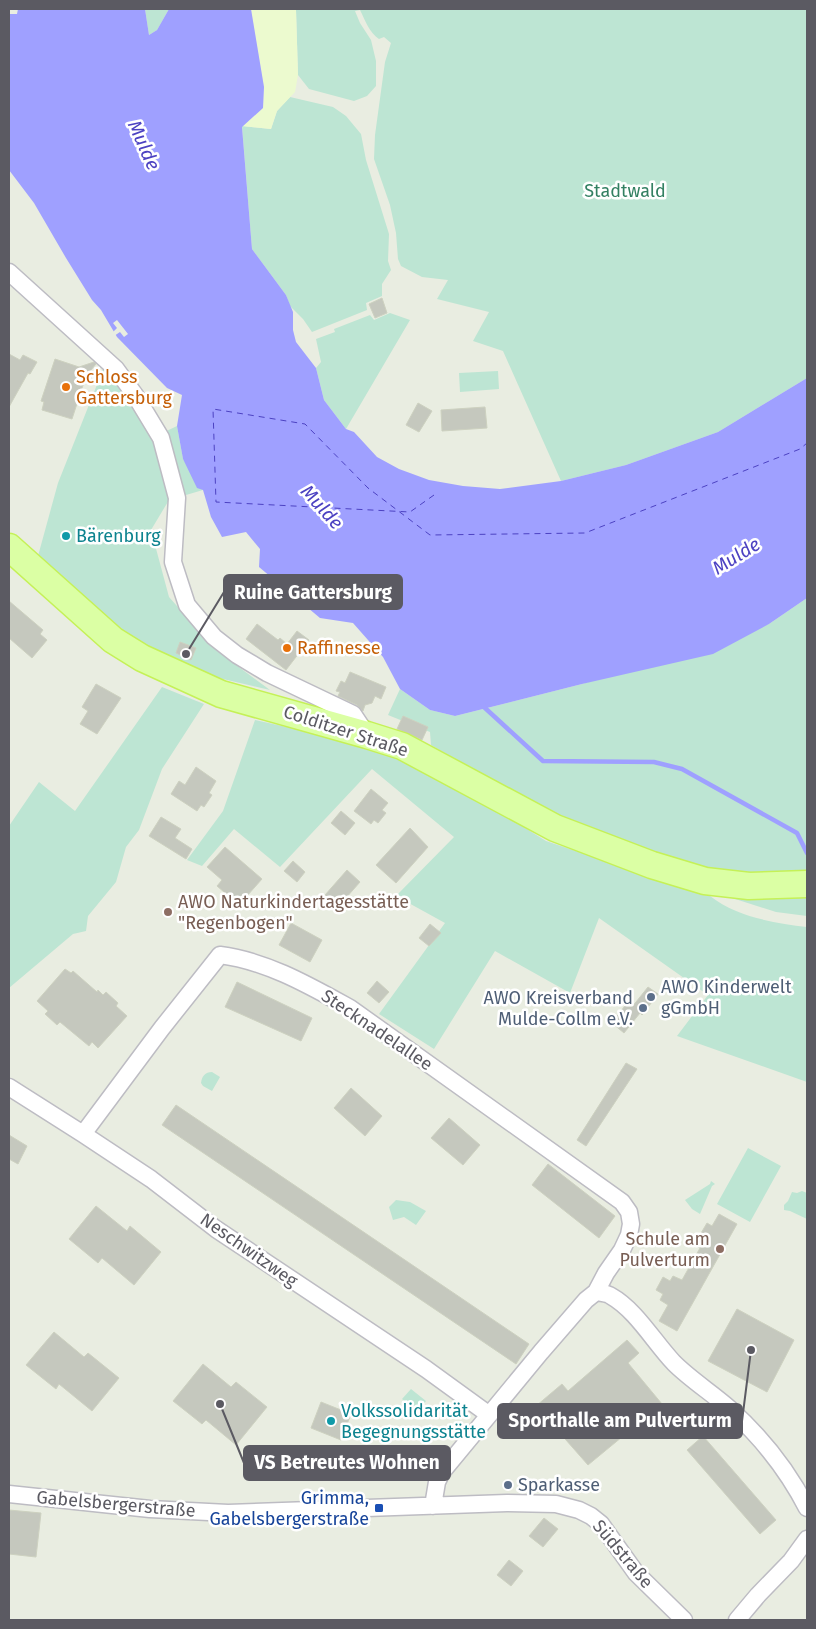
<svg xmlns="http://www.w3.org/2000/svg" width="816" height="1629" font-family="'Fira Sans',sans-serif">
<rect width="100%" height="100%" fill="#e9ede1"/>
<path fill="#bde5d3" d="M 145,9 L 169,9 L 157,30 L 149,35 Z
M 299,9 L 807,9 L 807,378 L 718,432 L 626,465 L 561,481 L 503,351 L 473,341 L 489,312 L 437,299 L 448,280 L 422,277 L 401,266 L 398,259 L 396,233 L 390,205 L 374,159 L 375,135 L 385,62 L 391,43 L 384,37 L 379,39 C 369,32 365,20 360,10 L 355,11 L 360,23 L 371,40 L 376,61 L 376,86 L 367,96 L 354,101 L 309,89 L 298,75 L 296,10 Z
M 290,97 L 333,107 L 346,116 L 361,134 L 366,160 L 389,234 L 388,261 L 391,270 L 382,284 L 382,296 L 366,303 L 367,310 L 312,332 L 303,319 L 290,306 L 286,295 L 252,249 L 242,126 L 271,129 L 277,111 Z
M 390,313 L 410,320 L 346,429 L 324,400 L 316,368 L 321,362 L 316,339 L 335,332 L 334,329 L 370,315 L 374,320 Z
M 104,367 L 154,437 L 177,426 L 183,459 L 203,490 L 169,500 L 151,530 L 169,597 L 217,651 L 270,690 L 206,675 L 158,652 L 124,631 L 38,556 L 58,483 Z
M 498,371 L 499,389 L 460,392 L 459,373 Z
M 807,598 L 807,873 L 772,876 L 704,871 L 578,826 L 534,805 L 431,745 L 430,732 L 388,715 L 400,689 L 430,710 L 455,716 L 582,684 L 769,624 Z
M 162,687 L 204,704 L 162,769 L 139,830 L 126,847 L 116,882 L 88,916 L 86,931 L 73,934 L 9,988 L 9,826 L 39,782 L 75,811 Z
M 255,720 L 323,735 L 387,754 L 406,762 L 503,814 L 546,841 L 710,896 C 737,917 774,923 807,927 L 807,1082 L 677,1036 L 708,995 L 599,918 L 570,993 L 495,951 L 434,1049 L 379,1014 L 445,923 L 396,896 L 454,837 L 372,769 L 280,867 L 234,829 L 202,866 L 187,860 L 223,811 Z
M 724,893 L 807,894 L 807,916 L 776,912 L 729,897 Z
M 212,1072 L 220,1077 L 212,1091 L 203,1086 L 201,1083 C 202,1076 205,1072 212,1072 Z
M 748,1148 L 781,1166 L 750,1222 L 717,1204 Z
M 711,1181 L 715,1184 L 712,1186 L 700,1214 L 692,1209 L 685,1200 L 710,1184 Z
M 802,1191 L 807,1193 L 807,1219 L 790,1211 L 784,1210 L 784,1205 L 788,1201 L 792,1192 L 797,1193 Z
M 396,1200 L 410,1202 L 426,1211 L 416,1225 L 404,1217 L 393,1220 L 389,1207 Z
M 411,1389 L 426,1401 L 417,1412 L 402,1399 Z"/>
<path fill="#ecfacf" d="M 251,9 L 296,10 L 298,75 L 295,92 L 277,111 L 271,129 L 242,126 L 263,108 L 264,87 Z"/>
<path fill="#9fa0ff" d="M 18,9 L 145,9 L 149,35 L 157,30 L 169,9 L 251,9 L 264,87 L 263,108 L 242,127 L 252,249 L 286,295 L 293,312 L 293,330 L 296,342 L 316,368 L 324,400 L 346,429 L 354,432 L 377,457 L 399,469 L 429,480 L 463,486 L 500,489 L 561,481 L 626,465 L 718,432 L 807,378 L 807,598 L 769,624 L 713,654 L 582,684 L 455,716 L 430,710 L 400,689 L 383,657 L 353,623 L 320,618 L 259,567 L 260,549 L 246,532 L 222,537 L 211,517 L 203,490 L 197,488 L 183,459 L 177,426 L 182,395 L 167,388 L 117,337 L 101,310 L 92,300 L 66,258 L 34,203 L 9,170 L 9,13 L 10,14 L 17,14 Z"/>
<path fill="#e9ede1" d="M 117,320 L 128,334 L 124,337 L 120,332 L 114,336 L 112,333 L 117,328 L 113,323 Z"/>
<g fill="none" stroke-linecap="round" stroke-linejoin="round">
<path stroke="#9fa0ff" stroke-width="4.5" d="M 482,703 L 485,708 L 543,761 L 654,762 L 682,769 L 797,833 L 807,853"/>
<path stroke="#4c42c2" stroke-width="1" stroke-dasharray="6 5" stroke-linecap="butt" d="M 434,495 L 410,512 L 216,502 L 213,409 L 305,424 L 368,488 L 430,535 L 585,533 L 800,449 L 807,443"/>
</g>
<path fill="#c5c8be" stroke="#cdd1c0" d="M 382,298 L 387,313 L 375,318 L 369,304 Z
M 9,354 L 20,360 L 23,355 L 37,362 L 30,374 L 28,373 L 9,407 Z
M 55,359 L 79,367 L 94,362 L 96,364 L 86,376 L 72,419 L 42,410 L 44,402 L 41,401 Z
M 418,403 L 432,411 L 419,432 L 406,425 Z
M 485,407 L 487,428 L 442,431 L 441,410 Z
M 9,601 L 43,630 L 40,634 L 47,640 L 32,658 L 9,638 Z
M 257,624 L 278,640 L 280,638 L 287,644 L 297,631 L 309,640 L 286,670 L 246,639 Z
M 180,642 L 196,648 L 191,660 L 176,653 Z
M 350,672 L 386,687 L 381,699 L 375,696 L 372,703 L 365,705 L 363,711 L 357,705 L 338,696 L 340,692 L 336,691 L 341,681 L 345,683 Z
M 96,684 L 121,698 L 97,734 L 80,724 L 88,711 L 82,707 Z
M 403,716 L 428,727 L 422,740 L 397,729 Z
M 196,767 L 216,781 L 209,793 L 212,795 L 204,807 L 201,805 L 197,811 L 171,794 L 179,781 L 185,785 Z
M 371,789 L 388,803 L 382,810 L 386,813 L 378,823 L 374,820 L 371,824 L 354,811 Z
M 341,811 L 355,823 L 345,835 L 331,823 Z
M 161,817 L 181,829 L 175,838 L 192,849 L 186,859 L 149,836 Z
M 410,828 L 428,847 L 396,883 L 376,865 Z
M 225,847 L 262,879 L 239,905 L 217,886 L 222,880 L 207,867 Z
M 293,861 L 305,872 L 297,882 L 284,871 Z
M 347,870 L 360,882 L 338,907 L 325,895 Z
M 291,923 L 322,940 L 310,962 L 279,945 Z
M 430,924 L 441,933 L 429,946 L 419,938 Z
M 65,969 L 71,973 L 73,971 L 97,992 L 98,990 L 103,995 L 106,992 L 118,1003 L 116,1006 L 127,1016 L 98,1048 L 92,1042 L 89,1046 L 60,1022 L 57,1025 L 45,1014 L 48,1011 L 37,1001 Z
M 377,981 L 389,992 L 379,1003 L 367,993 Z
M 237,982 L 312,1018 L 301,1041 L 225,1007 Z
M 648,987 L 658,994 L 642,1015 L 640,1013 L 624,1033 L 612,1023 L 627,1003 L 632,1007 Z
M 626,1063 L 637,1069 L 586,1146 L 577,1140 Z
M 351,1088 L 382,1116 L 365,1136 L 334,1108 Z
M 176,1105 L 529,1344 L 516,1364 L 162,1125 Z
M 449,1118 L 480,1145 L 463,1165 L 431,1138 Z
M 9,1135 L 27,1146 L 18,1164 L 9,1159 Z
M 548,1164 L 615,1216 L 599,1238 L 532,1185 Z
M 96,1206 L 127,1231 L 130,1226 L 161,1252 L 134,1285 L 102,1258 L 98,1263 L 69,1239 Z
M 719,1214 L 737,1224 L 677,1331 L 659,1321 L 668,1305 L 660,1300 L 663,1294 L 656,1290 L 663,1277 L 670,1281 L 673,1276 L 682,1280 L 700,1248 L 694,1245 L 707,1223 L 712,1226 Z
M 737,1309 L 794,1340 L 767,1392 L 708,1361 Z
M 54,1332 L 84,1357 L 88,1353 L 119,1378 L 92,1411 L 59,1384 L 56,1389 L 26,1365 Z
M 627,1340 L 639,1353 L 628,1363 L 662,1404 L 588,1465 L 536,1406 L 562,1384 L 568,1391 Z
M 203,1364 L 231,1387 L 236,1382 L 267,1407 L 236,1445 L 206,1420 L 202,1424 L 173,1401 Z
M 321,1402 L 351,1414 L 341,1440 L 311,1428 Z
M 703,1436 L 776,1520 L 760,1534 L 687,1450 Z
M 9,1510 L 41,1513 L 36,1557 L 9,1554 Z
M 544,1518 L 558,1529 L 543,1547 L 529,1536 Z
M 509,1560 L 523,1571 L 511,1586 L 497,1575 Z"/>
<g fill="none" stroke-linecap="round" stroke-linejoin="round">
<g stroke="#bdbcc3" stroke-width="19">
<path id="street" d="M 9,272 L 116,369 L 135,395 L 161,438 L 177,498 L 173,562 L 187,605 L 214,637 L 237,655 L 267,673 L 353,714 L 367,735
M 9,1087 L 83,1134 L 151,1179 L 216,1229 L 426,1369 L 488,1414
M 83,1134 L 162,1028 L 220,955 C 267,961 310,986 350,1008 L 622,1202 L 629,1212 L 631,1224 L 629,1235 L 622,1250 L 606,1273 L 596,1292 L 586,1300 L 541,1352 L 442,1472 L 437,1482 L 433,1506
M 596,1292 C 601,1293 607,1293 611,1296 C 636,1310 654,1342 674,1363 C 691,1380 712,1393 730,1409 C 761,1437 788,1471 807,1508
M 9,1494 L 150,1509 L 228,1513 L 507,1503 L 556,1504 L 579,1510 L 591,1516 L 601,1524 L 636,1573 L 684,1620
M 737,1620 L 758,1595 L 791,1561 L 807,1539"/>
</g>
<g stroke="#c5f157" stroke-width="29">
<path id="primary" d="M 9,547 L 113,640 L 142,658 L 221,694 L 367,735 L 402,746 L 555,828 L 652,865 L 705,881 L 749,886 L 807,884"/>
</g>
<use href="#street" stroke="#fff" stroke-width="16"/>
<use href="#primary" stroke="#dbffa4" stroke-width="26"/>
</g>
<g fill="#e8710a" stroke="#fff" stroke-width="2">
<circle cx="66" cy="387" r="5"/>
<circle cx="287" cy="648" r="5"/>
</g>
<g fill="#0f9aa8" stroke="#fff" stroke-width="2">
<circle cx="66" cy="536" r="5"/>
<circle cx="331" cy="1421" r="5"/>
</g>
<g fill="#8d6e63" stroke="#fff" stroke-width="2">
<circle cx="168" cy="912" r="5"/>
<circle cx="720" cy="1249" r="5"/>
</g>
<g fill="#5c6f8a" stroke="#fff" stroke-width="2">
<circle cx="651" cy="997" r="5"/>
<circle cx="643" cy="1008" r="5"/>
<circle cx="508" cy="1485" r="5"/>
</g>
<rect fill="#1a4fb4" stroke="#fff" stroke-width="2" x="374" y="1503" width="10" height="10" rx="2.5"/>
<g text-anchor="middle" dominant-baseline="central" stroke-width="5" stroke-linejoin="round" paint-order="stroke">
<g font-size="18" fill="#338062" stroke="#fff">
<text x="625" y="191">Stadtwald</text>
</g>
<g font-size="18" fill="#c56008" stroke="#fff" text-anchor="start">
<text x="76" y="377">Schloss<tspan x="76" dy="21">Gattersburg</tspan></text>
<text x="297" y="648">Raffinesse</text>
</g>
<g font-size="18" fill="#0d838f" stroke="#fff" text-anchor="start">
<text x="76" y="536">Bärenburg</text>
<text x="341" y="1411">Volkssolidarität<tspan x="341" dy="21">Begegnungsstätte</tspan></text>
</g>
<g font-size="18" fill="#5b5a62" stroke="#fff">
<text transform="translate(346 731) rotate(18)">Colditzer Straße</text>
<text transform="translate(377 1030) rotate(34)">Stecknadelallee</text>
<text transform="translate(249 1250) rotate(35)">Neschwitzweg</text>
<text transform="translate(116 1504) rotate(5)">Gabelsbergerstraße</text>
<text transform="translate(623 1554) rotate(50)">Südstraße</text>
</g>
<g font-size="18" fill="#785e54" stroke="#fff" text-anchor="start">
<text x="178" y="902">AWO Naturkindertagesstätte<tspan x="178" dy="21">"Regenbogen"</tspan></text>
<text x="710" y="1239" text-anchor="end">Schule am<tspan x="710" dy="21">Pulverturm</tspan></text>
</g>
<g font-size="18" fill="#4e5e75" stroke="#fff" text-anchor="start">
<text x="661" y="987">AWO Kinderwelt<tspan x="661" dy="21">gGmbH</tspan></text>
<text x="633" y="998" text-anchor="end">AWO Kreisverband<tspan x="633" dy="21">Mulde-Collm e.V.</tspan></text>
<text x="518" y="1485">Sparkasse</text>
</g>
<g font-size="18" fill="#164399" stroke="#fff" text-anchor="end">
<text x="369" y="1498">Grimma,<tspan x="369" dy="21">Gabelsbergerstraße</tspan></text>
</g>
<g font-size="19" font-style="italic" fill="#4c42c2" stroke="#fff">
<text transform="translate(144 145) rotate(66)">Mulde</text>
<text transform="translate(322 507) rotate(48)">Mulde</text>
<text transform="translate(736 556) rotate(-32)">Mulde</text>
</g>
</g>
<path fill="none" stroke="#5b5a62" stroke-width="2" d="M186 654L224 592M751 1350L742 1421M220 1404L244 1463"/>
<g fill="#5b5a62" stroke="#fff" stroke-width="2">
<circle cx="186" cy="654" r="5"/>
<circle cx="751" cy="1350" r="5"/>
<circle cx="220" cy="1404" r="5"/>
</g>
<g fill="#5b5a62" stroke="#5b5a62" stroke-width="2">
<rect x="224" y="575" width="178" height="34" rx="5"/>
<rect x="498" y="1404" width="244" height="34" rx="5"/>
<rect x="244" y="1446" width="206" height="34" rx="5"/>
</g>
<g font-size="19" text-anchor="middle" font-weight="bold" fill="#fff">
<text x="313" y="599">Ruine Gattersburg</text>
<text x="620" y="1427">Sporthalle am Pulverturm</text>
<text x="347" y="1469">VS Betreutes Wohnen</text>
</g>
<rect width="816" height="1629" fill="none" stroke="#5b5a62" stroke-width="20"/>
</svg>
